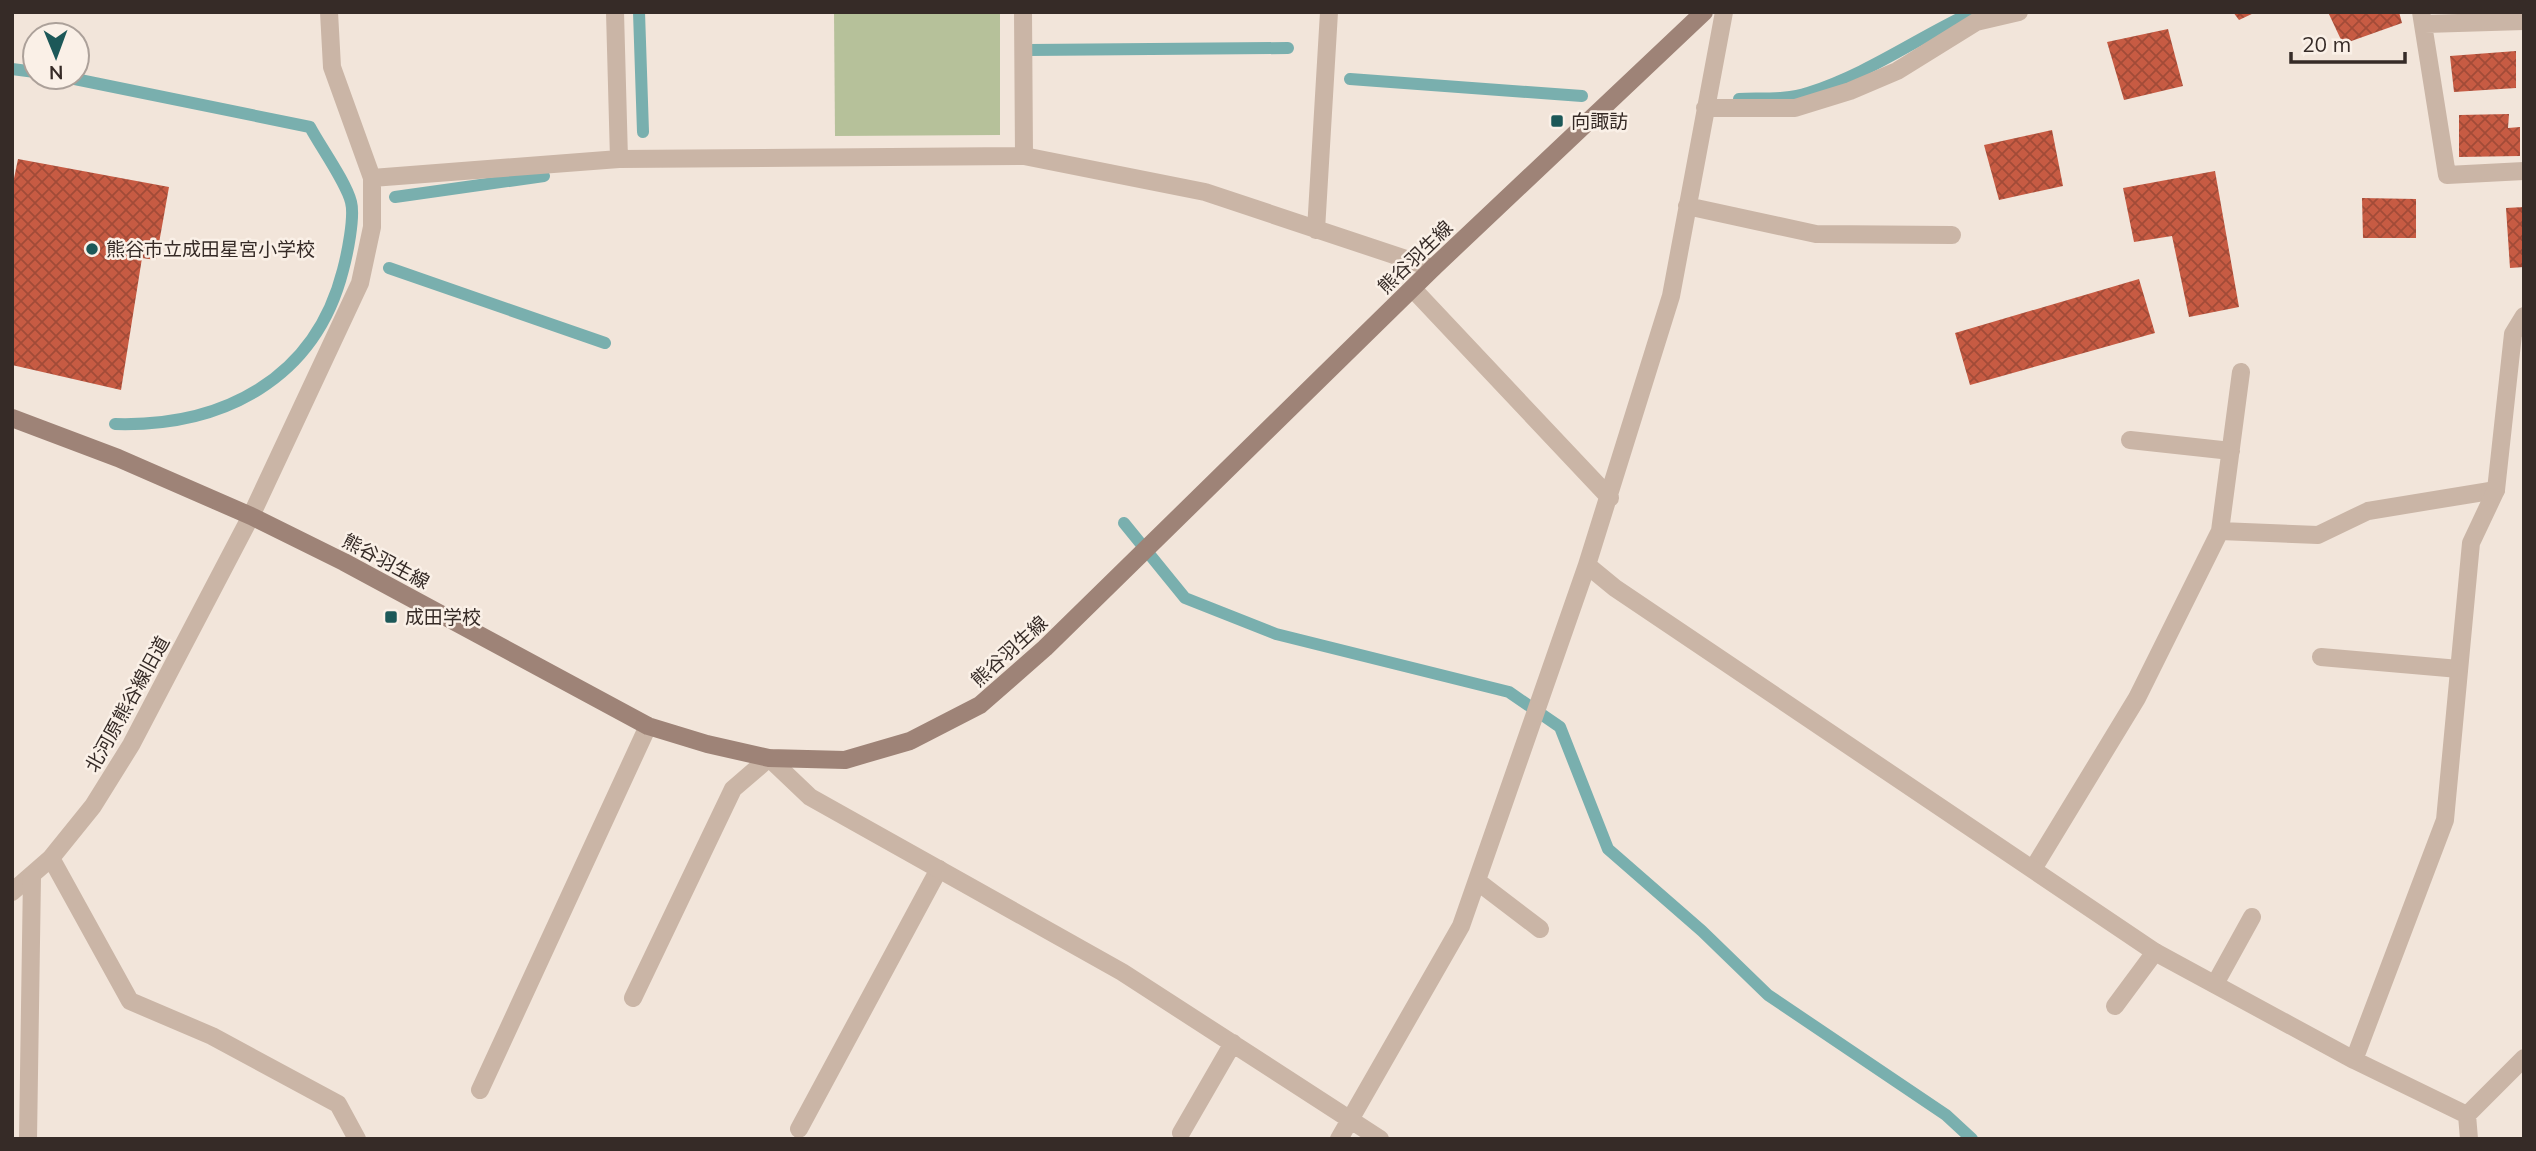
<svg xmlns="http://www.w3.org/2000/svg" width="2536" height="1151" font-family="Mulish,'Noto Sans JP',sans-serif">
<defs>
<pattern id="building-cross-hatch" width="8" height="8" patternUnits="userSpaceOnUse" patternTransform="scale(1.75)"><rect width="8" height="8" fill="#c75b43"/><path d="M0 0l8 8M0 8l8-8" fill="none" stroke="#a24b38"/></pattern>
</defs>
<rect width="100%" height="100%" fill="#f2e5da"/>
<path fill="#b6c19a" d="M 834,12 L 1000,12 L 1000,135 L 835,136 Z"/>
<g fill="none" stroke-linecap="round" stroke-linejoin="round">
<path stroke="#79afae" stroke-width="12" d="M 639,12 L 643,132
M 1029,50 L 1288,48
M 12,69 L 35,72
M 65,77 L 310,127 C 320,146 346,182 351,202 C 355,217 347,255 343,270 C 315,380 222,427 115,424
M 1350,79 L 1582,96
M 1739,99 C 1760,98 1788,100 1808,93 C 1868,74 1917,38 1973,12
M 395,197 L 544,176
M 389,268 L 605,343
M 1124,523 L 1185,598 L 1276,634 L 1509,692 L 1560,727 L 1608,849 L 1702,931 L 1768,995 L 1946,1115 L 1972,1139"/>
</g>
<path fill="url(#building-cross-hatch)" d="M 2233,12 L 2256,12 L 2239,20 Z
M 2328,12 L 2399,12 L 2402,23 L 2343,44 Z
M 2168,29 L 2183,86 L 2124,100 L 2107,42 Z
M 2516,51 L 2516,88 L 2454,92 L 2450,56 Z
M 2509,114 L 2508,128 L 2520,127 L 2520,156 L 2459,157 L 2459,115 Z
M 2052,130 L 2063,186 L 1999,200 L 1984,145 Z
M 18,159 L 169,187 L 156,260 L 142,258 L 121,390 L 12,365 L 12,188 Z
M 2215,171 L 2239,307 L 2189,317 L 2172,236 L 2134,242 L 2123,188 Z
M 2362,198 L 2416,199 L 2416,238 L 2363,238 Z
M 2524,207 L 2524,267 L 2510,268 L 2506,208 Z
M 2139,279 L 2155,333 L 1970,385 L 1955,333 Z"/>
<g fill="none" stroke-linecap="round" stroke-linejoin="round">
<path stroke="#cab5a6" stroke-width="18" d="M 2130,440 L 2231,451
M 2220,531 L 2241,372
M 2321,657 L 2459,669
M 2033,869 L 2137,698 L 2220,531 L 2318,535 L 2368,511 L 2496,490
M 2215,984 L 2252,917
M 633,998 L 733,789 L 769,758
M 2115,1006 L 2155,952
M 480,1090 L 648,726
M 799,1129 L 939,869"/>
<path stroke="#cab5a6" stroke-width="18" d="M 615,12 L 619,159
M 1023,12 L 1024,156
M 2421,12 L 2447,175 L 2524,171
M 2425,24 L 2524,21
M 1705,108 L 1795,108 L 1850,91 L 1897,71 L 1976,22 L 2019,12
M 372,178 L 619,159 L 1024,156 L 1205,192 L 1433,268
M 1687,206 L 1816,234 L 1952,235
M 1316,230 L 1329,12
M 1413,289 L 1610,498
M 1587,565 L 1615,588 L 2155,952 L 2354,1060 L 2467,1115 L 2469,1139
M 769,758 L 810,797 L 1122,972 L 1380,1139
M 51,858 L 130,1001 L 212,1036 L 338,1104 L 357,1139
M 1477,881 L 1540,929
M 12,892 L 51,858 L 93,806 L 131,745 L 251,516 L 360,283 L 372,227 L 372,178 L 332,67 L 329,12
M 2354,1060 L 2445,820 L 2471,543 L 2496,490 L 2513,334 L 2524,316
M 2467,1115 L 2524,1058
M 1181,1133 L 1233,1043
M 1339,1139 L 1461,926 L 1587,565 L 1671,296 L 1724,12"/>
<path stroke="#cab5a6" stroke-width="18" d="M 28,1139 L 32,876"/>
<path stroke="#9e8377" stroke-width="18" d="M 12,418 L 118,458 L 251,516 L 344,562 L 648,726 L 707,744 L 769,758 L 845,760 L 910,741 L 980,705 L 1045,648 L 1433,268 L 1704,12"/>
</g>
<g fill="#1c5858" stroke="#faf0e7" stroke-width="2.5">
<rect x="1550" y="114" width="14" height="14" rx="3.5"/>
<circle cx="92" cy="249" r="7"/>
<rect x="384" y="610" width="14" height="14" rx="3.5"/>
</g>
<g text-anchor="middle" dominant-baseline="central" stroke-width="5" stroke-linejoin="round" paint-order="stroke">
<g font-size="19" fill="#362b27" stroke="#faf0e7" text-anchor="start">
<text x="1571" y="121">向諏訪</text>
<text x="106" y="249">熊谷市立成田星宮小学校</text>
<text x="405" y="617">成田学校</text>
</g>
<g font-size="19" fill="#362b27" stroke="#faf0e7">
<text transform="translate(1415 257) rotate(-44)">熊谷羽生線</text>
<text transform="translate(386 561) rotate(28)">熊谷羽生線</text>
<text transform="translate(1009 651) rotate(-42)">熊谷羽生線</text>
<text transform="translate(127 704) rotate(-61)">北河原熊谷線旧道</text>
</g>
</g>
<rect width="2536" height="1151" fill="none" stroke="#362b27" stroke-width="28"/>
<g transform="translate(56 56) rotate(179)"><circle r="33" fill="#faf0e7" stroke="#aca19a" stroke-width="2"/>
<path d="M0-5L12 26L0 18L-12 26Z" fill="#1c5858"/>
<text y="-10" font-size="19" font-weight="bold" text-anchor="middle" fill="#362b27">N</text>
</g>
<path d="M2291 52v10h114v-10" fill="none" stroke="#362b27" stroke-width="3.5"/>
<text x="2302" y="52" font-size="21" fill="#362b27" stroke="#faf0e7" stroke-width="5" paint-order="stroke">20 m</text>
</svg>
